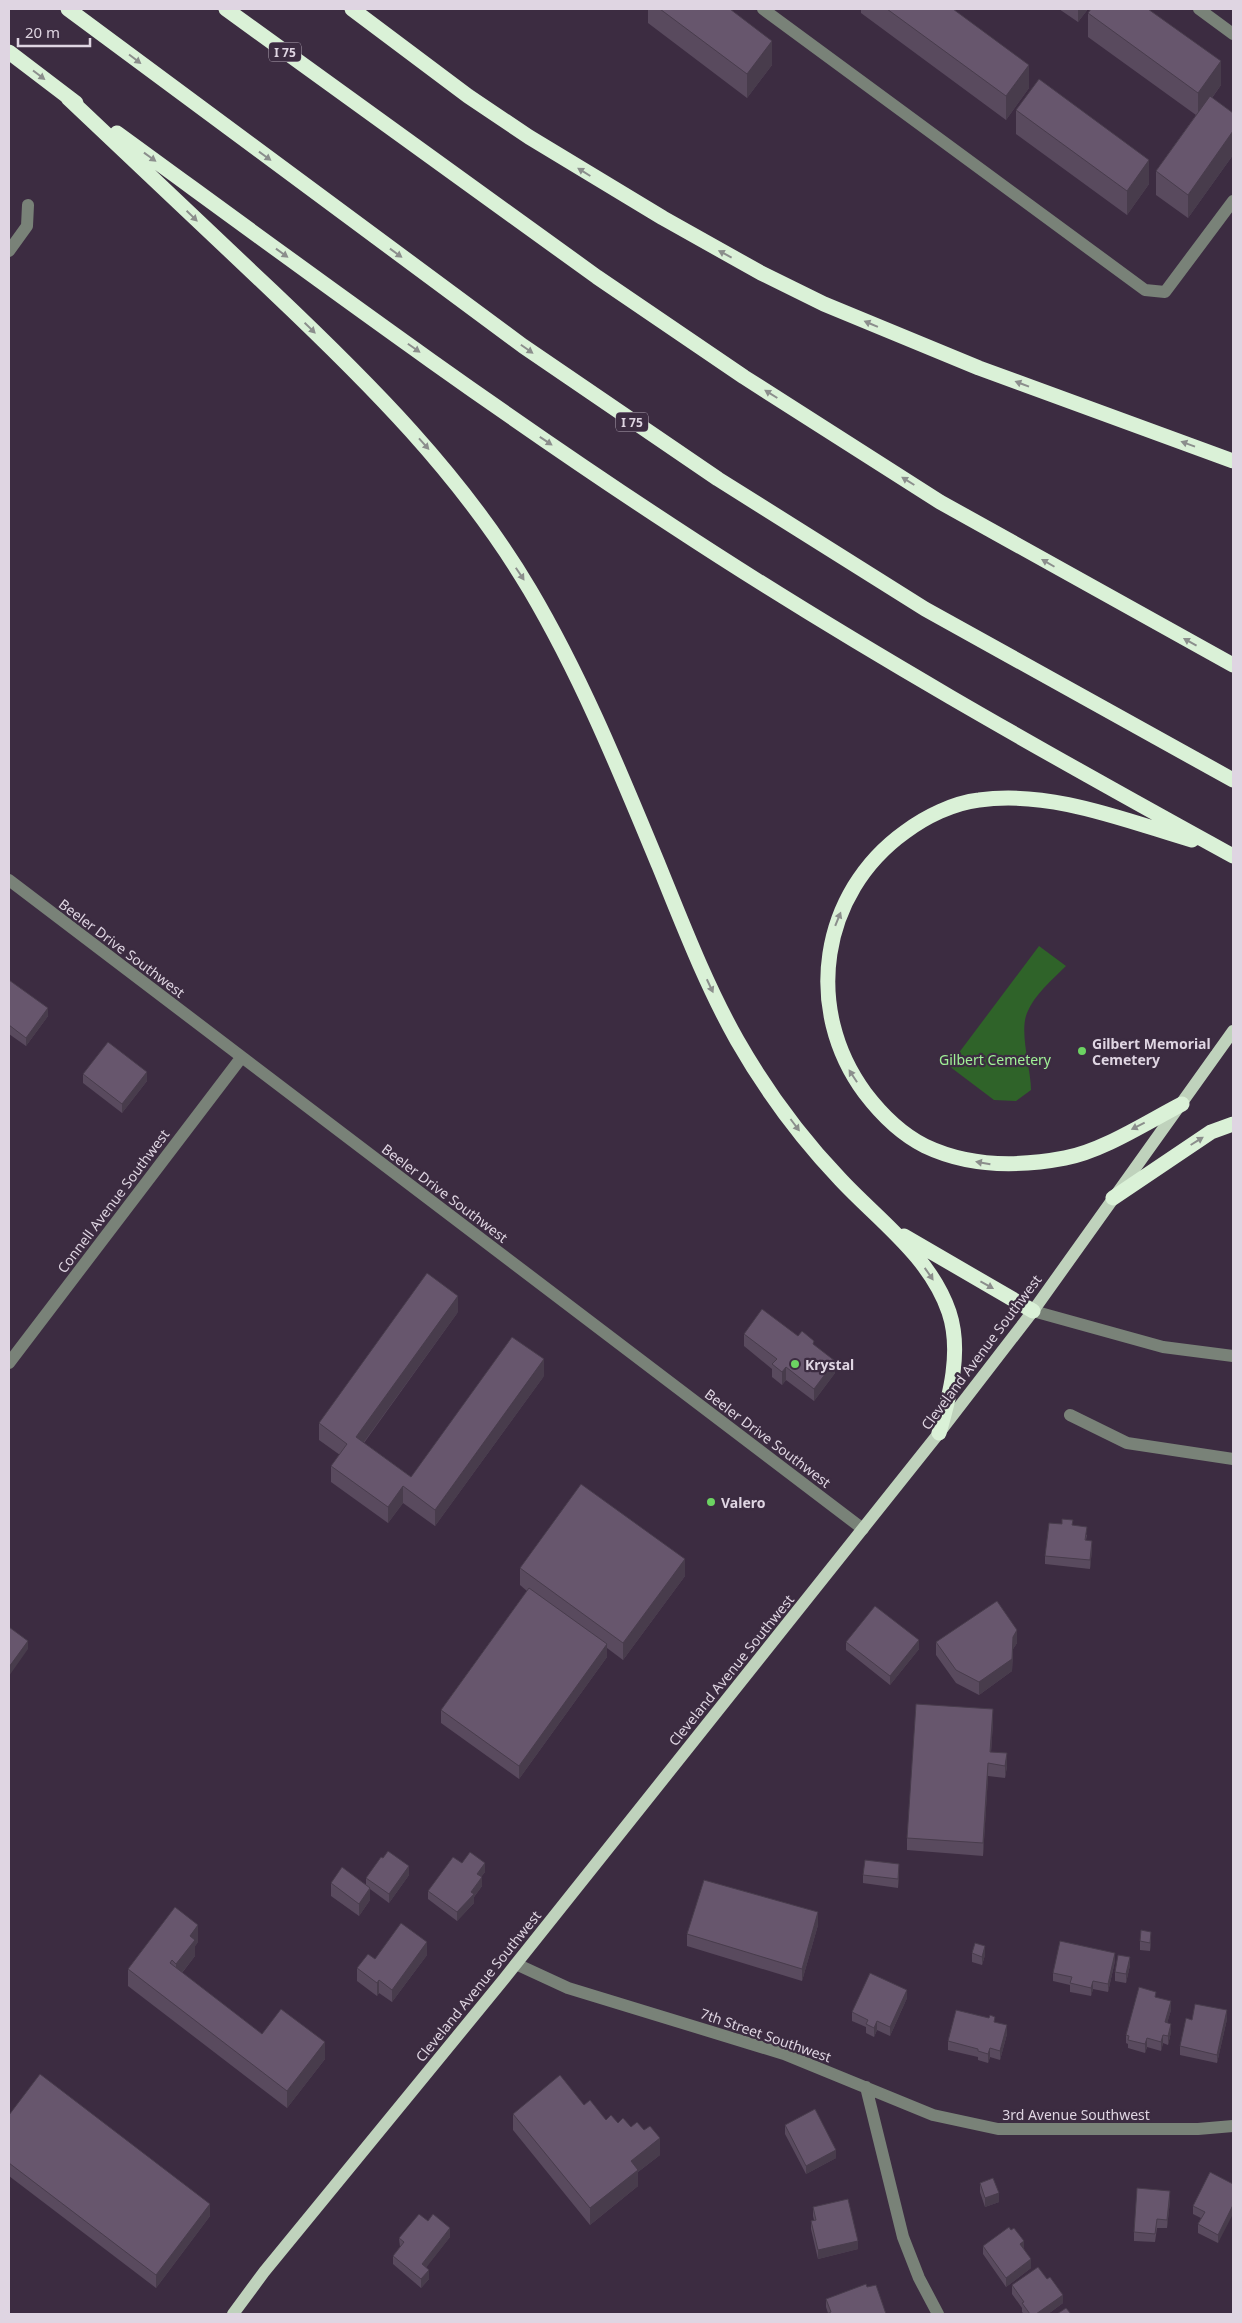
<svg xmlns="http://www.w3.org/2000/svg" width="1242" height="2323" font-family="'Noto Sans',sans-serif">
<rect width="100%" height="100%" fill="#3c2c41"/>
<path fill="#2f6329" d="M 1039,946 L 1066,966 C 1052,980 1034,995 1027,1013 C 1019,1032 1031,1069 1031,1090 L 1016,1101 L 994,1100 L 949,1066 Z"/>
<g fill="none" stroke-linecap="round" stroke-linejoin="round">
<path stroke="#798278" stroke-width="12" d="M 763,9 L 1145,290 L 1165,292 L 1233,201
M 1199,9 L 1233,34
M 9,251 L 27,226 L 28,205
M 9,880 L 863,1529
M 1033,1311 L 1163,1347 L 1233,1356
M 9,1363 L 241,1058
M 1070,1415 L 1127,1443 L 1233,1459
M 516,1964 L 568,1988 L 784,2054 L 933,2115 L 998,2129 L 1198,2129 L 1233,2126
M 866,2087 L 903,2237 L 919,2278 L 938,2314"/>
<path stroke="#bfd2bc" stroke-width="12" d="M 233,2314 L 264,2272 L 504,1979 L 939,1433 L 1033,1311 L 1233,1031"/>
<path stroke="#daf1d7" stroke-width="15" d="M 68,9 L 523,346 L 718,479 L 925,609 L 1233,780
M 226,9 L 597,277 L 744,377 L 940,502 L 1233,665
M 352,9 L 468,96 L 529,137 L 663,218 L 761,273 L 824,304 L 979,368 L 1233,461
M 9,52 L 76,103
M 68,98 C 136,162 204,227 272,291 C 368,382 462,475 530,590 C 582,678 620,772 659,866 C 683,925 706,985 737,1040 C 765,1089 801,1138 840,1179 C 878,1220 930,1256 949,1312 C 962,1351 950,1395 939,1433
M 117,133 C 301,267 484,403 674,527 C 855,646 1044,752 1233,856
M 1182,1104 C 1147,1122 1103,1151 1065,1158 C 1018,1167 969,1167 925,1146 C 901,1134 881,1114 865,1093 C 803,1009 820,893 905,832 C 925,817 953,803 979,800 C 1051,790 1124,820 1192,840
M 1113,1198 L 1211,1132 L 1233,1124
M 904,1236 L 1033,1311"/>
</g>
<path fill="#594a5e" d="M 648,9 L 730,9 L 772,65 L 747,98 L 648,23 Z
M 861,9 L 953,9 L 1029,88 L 1006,120 L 861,13 Z
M 1059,9 L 1088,9 L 1078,22 Z
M 1088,13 L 1221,85 L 1212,98 L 1233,113 L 1233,155 L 1188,218 L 1156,195 L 1156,171 L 1196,115 L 1088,37 Z
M 1016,110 L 1149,184 L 1127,215 L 1016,134 Z
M 9,980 L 48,1016 L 26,1046 L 9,1034 Z
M 83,1074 L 147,1081 L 122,1113 L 83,1083 Z
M 458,1312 L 364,1443 L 411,1477 L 544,1376 L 435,1526 L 403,1503 L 388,1523 L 331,1482 L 331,1466 L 340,1455 L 319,1440 L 319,1423 Z
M 744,1334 L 798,1336 L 814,1345 L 835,1373 L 814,1401 L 786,1380 L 782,1385 L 772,1377 L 772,1369 L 744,1346 Z
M 1073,1525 L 1087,1535 L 1086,1540 L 1092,1549 L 1090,1569 L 1045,1564 L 1045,1556 Z
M 520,1568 L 685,1576 L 623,1660 L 607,1648 L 607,1657 L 519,1779 L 441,1723 L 441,1710 L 527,1591 L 520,1585 Z
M 846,1642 L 919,1649 L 890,1685 L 846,1650 Z
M 936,1642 L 1017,1643 L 1013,1649 L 1012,1671 L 979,1695 L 956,1683 L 936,1655 Z
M 993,1722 L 991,1753 L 1007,1766 L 1005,1778 L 988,1776 L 983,1856 L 907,1850 L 907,1838 Z
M 462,1863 L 485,1872 L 481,1877 L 482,1886 L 474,1897 L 474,1903 L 457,1921 L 428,1899 L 428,1891 Z
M 899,1873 L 898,1888 L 863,1883 L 863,1875 Z
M 409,1875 L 389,1903 L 370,1889 L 370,1900 L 359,1916 L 331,1896 L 331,1883 L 366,1885 L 366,1878 Z
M 818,1925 L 802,1981 L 687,1946 L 687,1934 Z
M 1151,1940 L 1150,1951 L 1140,1950 L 1140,1941 Z
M 198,1942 L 195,1946 L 195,1956 L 182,1973 L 262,2034 L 325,2059 L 287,2108 L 128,1986 L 128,1969 Z
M 972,1953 L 985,1955 L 982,1965 L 972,1962 Z
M 427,1955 L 392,2002 L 379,1993 L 377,1996 L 357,1981 L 357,1968 Z
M 1115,1961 L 1108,1992 L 1093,1989 L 1091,1996 L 1070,1992 L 1070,1985 L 1053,1981 L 1053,1973 Z
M 1130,1965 L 1126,1983 L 1115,1981 L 1115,1972 Z
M 907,1998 L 890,2036 L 877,2030 L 874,2037 L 866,2033 L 866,2027 L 852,2021 L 852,2012 Z
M 1156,1998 L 1171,2010 L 1167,2023 L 1171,2032 L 1168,2045 L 1163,2043 L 1161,2051 L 1147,2047 L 1145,2053 L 1128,2048 L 1128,2044 L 1126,2043 L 1126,2035 Z
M 1227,2019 L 1217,2063 L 1180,2055 L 1180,2046 Z
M 995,2022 L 1007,2034 L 1000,2060 L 990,2057 L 988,2063 L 978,2060 L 978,2057 L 948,2050 L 948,2041 Z
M 584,2105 L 606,2120 L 631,2127 L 660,2155 L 638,2172 L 638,2186 L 590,2225 L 513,2130 L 513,2114 Z
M 9,2115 L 210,2216 L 156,2288 L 9,2176 Z
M 785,2125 L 836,2158 L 806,2174 L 785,2134 Z
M 980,2183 L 999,2202 L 985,2207 L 980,2192 Z
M 1233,2184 L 1218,2243 L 1198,2233 L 1198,2224 L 1201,2218 L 1193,2214 L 1193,2206 Z
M 1170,2200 L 1167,2228 L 1157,2228 L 1155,2242 L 1134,2241 L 1134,2232 Z
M 813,2207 L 858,2249 L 818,2259 L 811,2229 L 811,2221 L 814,2220 L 813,2216 Z
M 428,2221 L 450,2237 L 426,2267 L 429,2279 L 421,2288 L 393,2264 L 393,2256 L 400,2247 L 399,2238 Z
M 983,2246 L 1024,2249 L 1031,2268 L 1006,2287 L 983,2254 Z
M 1012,2285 L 1063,2303 L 1048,2314 L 1024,2314 L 1022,2312 L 1022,2308 L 1012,2294 Z
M 867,2287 L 886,2314 L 828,2313 L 826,2307 L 826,2299 Z"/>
<path fill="#483c4c" d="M 1078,9 L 1088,9 L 1078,22 Z
M 772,41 L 772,65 L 747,98 L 747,74 Z
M 1221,61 L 1221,85 L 1198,117 L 1198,93 Z
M 1029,65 L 1029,88 L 1006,120 L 1006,96 Z
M 1233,131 L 1233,155 L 1188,218 L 1188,195 Z
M 1149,160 L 1149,184 L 1127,215 L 1127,191 Z
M 48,1008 L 48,1016 L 26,1046 L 26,1038 Z
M 147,1072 L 147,1081 L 122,1113 L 122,1104 Z
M 458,1296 L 458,1312 L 356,1453 L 356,1437 Z
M 544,1359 L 544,1376 L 435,1526 L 435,1510 Z
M 835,1361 L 835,1373 L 814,1401 L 814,1389 Z
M 786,1367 L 786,1380 L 782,1385 L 782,1372 Z
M 403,1486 L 403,1503 L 388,1523 L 388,1507 Z
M 1092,1541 L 1092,1549 L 1090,1569 L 1090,1560 Z
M 685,1559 L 685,1576 L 623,1660 L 623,1643 Z
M 1017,1630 L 1017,1643 L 1013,1649 L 1012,1671 L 979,1695 L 979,1682 Z
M 919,1640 L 919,1649 L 890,1685 L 890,1676 Z
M 28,1641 L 28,1649 L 9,1676 L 9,1667 Z
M 607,1644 L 607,1657 L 519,1779 L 519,1766 Z
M 993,1709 L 993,1722 L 990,1765 L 990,1752 Z
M 1007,1753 L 1007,1766 L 1005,1778 L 1005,1766 Z
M 988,1763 L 988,1776 L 983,1856 L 983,1843 Z
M 485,1863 L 485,1872 L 477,1882 L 477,1874 Z
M 899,1864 L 899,1873 L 898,1888 L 898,1879 Z
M 409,1866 L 409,1875 L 389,1903 L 389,1894 Z
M 482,1877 L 482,1886 L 474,1897 L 474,1903 L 457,1921 L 457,1912 Z
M 370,1888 L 370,1900 L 359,1916 L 359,1904 Z
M 818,1912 L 818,1925 L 802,1981 L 802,1969 Z
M 198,1925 L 198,1942 L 195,1946 L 195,1956 L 176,1980 L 176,1964 L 190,1936 Z
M 1151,1932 L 1151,1940 L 1150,1951 L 1150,1943 Z
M 427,1942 L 427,1955 L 392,2002 L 392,1990 Z
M 985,1946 L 985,1955 L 982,1965 L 982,1957 Z
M 1115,1953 L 1115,1961 L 1108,1992 L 1108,1984 Z
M 1130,1957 L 1130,1965 L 1126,1983 L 1126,1974 Z
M 379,1980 L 379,1993 L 377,1996 L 377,1983 Z
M 1093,1981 L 1093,1989 L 1091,1996 L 1091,1988 Z
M 907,1990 L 907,1998 L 890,2036 L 890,2027 Z
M 1171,2001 L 1171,2010 L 1165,2031 L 1165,2022 Z
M 1227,2010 L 1227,2019 L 1217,2063 L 1217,2055 Z
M 877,2021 L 877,2030 L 874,2037 L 874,2028 Z
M 1171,2024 L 1171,2032 L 1168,2045 L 1168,2036 Z
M 1007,2025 L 1007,2034 L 1000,2060 L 1000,2051 Z
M 1163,2035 L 1163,2043 L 1161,2051 L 1161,2042 Z
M 1147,2038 L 1147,2047 L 1145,2053 L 1145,2044 Z
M 325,2042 L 325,2059 L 287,2108 L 287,2091 Z
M 990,2048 L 990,2057 L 988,2063 L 988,2054 Z
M 660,2138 L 660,2155 L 638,2172 L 638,2186 L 590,2225 L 590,2208 L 631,2161 Z
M 836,2150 L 836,2158 L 806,2174 L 806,2166 Z
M 1170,2191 L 1170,2200 L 1167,2228 L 1167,2220 Z
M 999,2193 L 999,2202 L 985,2207 L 985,2198 Z
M 210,2204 L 210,2216 L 156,2288 L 156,2275 Z
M 1233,2205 L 1233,2214 L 1218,2243 L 1218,2235 Z
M 450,2228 L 450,2237 L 422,2273 L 422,2264 Z
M 858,2241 L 858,2249 L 818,2259 L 818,2250 Z
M 1024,2241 L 1024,2250 L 1020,2244 Z
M 1031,2259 L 1031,2268 L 1006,2287 L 1006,2278 Z
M 429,2270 L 429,2279 L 421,2288 L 421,2279 Z
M 1063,2295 L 1063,2303 L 1048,2314 L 1036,2314 Z"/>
<path fill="#67566d" stroke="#483c4c" d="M 660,9 L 730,9 L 772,41 L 747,74 Z
M 887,9 L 953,9 L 1029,65 L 1006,96 Z
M 1091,9 L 1148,9 L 1221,61 L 1198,93 L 1088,13 Z
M 1039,79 L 1149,160 L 1127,191 L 1016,110 Z
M 1210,96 L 1233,113 L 1233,131 L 1188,195 L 1156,171 Z
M 9,980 L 48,1008 L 26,1038 L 9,1025 Z
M 108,1042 L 147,1072 L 122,1104 L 83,1074 Z
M 427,1273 L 458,1296 L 356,1437 L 411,1477 L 512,1337 L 544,1359 L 435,1510 L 403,1486 L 388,1507 L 331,1466 L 347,1444 L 319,1423 Z
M 762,1309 L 798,1336 L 802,1331 L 814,1341 L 813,1344 L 835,1361 L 814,1389 L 786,1367 L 782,1372 L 772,1364 L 777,1359 L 744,1334 Z
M 581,1484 L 685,1559 L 623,1643 L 520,1568 Z
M 1062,1519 L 1073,1520 L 1072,1525 L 1087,1527 L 1085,1540 L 1092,1541 L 1090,1560 L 1045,1556 L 1049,1523 L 1062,1524 Z
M 529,1588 L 607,1644 L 519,1766 L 441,1710 Z
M 997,1601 L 1017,1630 L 1013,1637 L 1012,1659 L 979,1682 L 956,1670 L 936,1642 Z
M 875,1606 L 919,1640 L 890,1676 L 846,1642 Z
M 9,1627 L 28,1641 L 9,1667 Z
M 916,1704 L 993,1709 L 990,1752 L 1007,1753 L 1005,1766 L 988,1763 L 983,1843 L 907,1838 Z
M 388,1851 L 409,1866 L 389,1894 L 366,1878 L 381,1857 L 383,1858 Z
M 470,1852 L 485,1863 L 477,1874 L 482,1877 L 471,1892 L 474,1894 L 457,1912 L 428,1891 L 453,1857 L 462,1863 Z
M 865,1860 L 899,1864 L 898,1879 L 863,1875 Z
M 342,1867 L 370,1888 L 359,1904 L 331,1883 Z
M 704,1880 L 818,1912 L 802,1969 L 687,1934 Z
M 175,1907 L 198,1925 L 190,1936 L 195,1940 L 176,1964 L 172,1960 L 170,1963 L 262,2034 L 281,2009 L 325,2042 L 287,2091 L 128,1969 Z
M 401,1923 L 427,1942 L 392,1990 L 379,1980 L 377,1983 L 357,1968 L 368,1954 L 375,1959 Z
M 1141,1930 L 1151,1932 L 1150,1943 L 1140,1941 Z
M 1060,1941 L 1115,1953 L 1108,1984 L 1093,1981 L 1091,1988 L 1070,1983 L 1072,1977 L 1053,1973 Z
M 975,1943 L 985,1946 L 982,1957 L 972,1953 Z
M 1118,1955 L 1130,1957 L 1126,1974 L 1115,1972 Z
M 870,1973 L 907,1990 L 890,2027 L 877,2021 L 874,2028 L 866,2024 L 868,2020 L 852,2012 Z
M 1139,1987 L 1156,1992 L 1155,1997 L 1171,2001 L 1165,2022 L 1171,2024 L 1168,2036 L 1163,2035 L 1161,2042 L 1147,2038 L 1145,2044 L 1128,2040 L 1129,2036 L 1126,2035 Z
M 1195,2004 L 1227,2010 L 1217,2055 L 1180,2046 L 1186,2018 L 1192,2020 Z
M 956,2010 L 989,2018 L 990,2015 L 995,2017 L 994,2022 L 1007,2025 L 1000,2051 L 990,2048 L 988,2054 L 978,2051 L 978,2049 L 948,2041 Z
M 40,2074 L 210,2204 L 156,2275 L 9,2163 L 9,2115 Z
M 560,2075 L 584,2105 L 590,2100 L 606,2120 L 611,2115 L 618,2123 L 623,2118 L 631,2127 L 637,2122 L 644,2130 L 650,2126 L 660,2138 L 631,2161 L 638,2170 L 590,2208 L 513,2114 Z
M 815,2109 L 836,2150 L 806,2166 L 785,2125 Z
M 1210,2172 L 1233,2184 L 1233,2205 L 1218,2235 L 1198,2224 L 1205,2212 L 1193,2206 Z
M 993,2178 L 999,2193 L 985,2198 L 980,2183 Z
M 1137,2188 L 1170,2191 L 1167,2220 L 1157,2219 L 1155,2234 L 1134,2232 Z
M 848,2199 L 858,2241 L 818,2250 L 811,2221 L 816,2220 L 813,2207 Z
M 419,2214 L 428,2221 L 433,2214 L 450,2228 L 422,2264 L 429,2270 L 421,2279 L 393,2256 L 404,2242 L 399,2238 Z
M 1009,2227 L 1011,2230 L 1014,2228 L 1024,2241 L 1020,2244 L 1031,2259 L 1006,2278 L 983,2246 Z
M 1038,2267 L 1047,2279 L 1050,2277 L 1063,2295 L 1036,2314 L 1030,2314 L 1022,2303 L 1024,2302 L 1012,2285 Z
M 866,2284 L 867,2287 L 876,2285 L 886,2314 L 826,2314 L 831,2312 L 826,2299 Z
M 1066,2308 L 1071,2314 L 1057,2314 Z"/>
<defs><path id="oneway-solid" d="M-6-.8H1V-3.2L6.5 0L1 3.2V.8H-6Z" transform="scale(1.25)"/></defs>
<g fill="#8b8e8c">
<use href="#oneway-solid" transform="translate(135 59) rotate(37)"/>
<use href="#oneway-solid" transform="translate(39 75) rotate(37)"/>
<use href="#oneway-solid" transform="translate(265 156) rotate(36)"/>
<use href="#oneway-solid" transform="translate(150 157) rotate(36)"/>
<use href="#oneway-solid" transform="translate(584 172) rotate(-148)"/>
<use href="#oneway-solid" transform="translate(192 216) rotate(44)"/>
<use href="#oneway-solid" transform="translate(282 253) rotate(36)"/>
<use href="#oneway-solid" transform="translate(396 253) rotate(36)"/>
<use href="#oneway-solid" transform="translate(725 254) rotate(-152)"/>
<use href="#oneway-solid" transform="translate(871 324) rotate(-157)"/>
<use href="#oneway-solid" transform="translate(310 328) rotate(44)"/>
<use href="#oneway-solid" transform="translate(414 348) rotate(35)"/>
<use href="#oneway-solid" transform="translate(527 349) rotate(35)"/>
<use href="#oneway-solid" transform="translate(1022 384) rotate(-159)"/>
<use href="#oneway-solid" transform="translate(771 394) rotate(-148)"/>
<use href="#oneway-solid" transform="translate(546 441) rotate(34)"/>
<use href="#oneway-solid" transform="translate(424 444) rotate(48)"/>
<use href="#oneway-solid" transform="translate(1188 444) rotate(-160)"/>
<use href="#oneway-solid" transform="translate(908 481) rotate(-148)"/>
<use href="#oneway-solid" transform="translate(1048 563) rotate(-150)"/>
<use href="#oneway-solid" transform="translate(520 574) rotate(56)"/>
<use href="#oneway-solid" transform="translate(1190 642) rotate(-151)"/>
<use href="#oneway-solid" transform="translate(838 919) rotate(-68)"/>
<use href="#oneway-solid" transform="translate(710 986) rotate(65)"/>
<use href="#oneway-solid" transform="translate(853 1076) rotate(-123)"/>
<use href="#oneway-solid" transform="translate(795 1125) rotate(53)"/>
<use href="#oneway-solid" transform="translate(1138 1126) rotate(153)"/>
<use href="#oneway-solid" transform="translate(1197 1141) rotate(-32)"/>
<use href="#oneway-solid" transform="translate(983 1163) rotate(-170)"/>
<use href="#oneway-solid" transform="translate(929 1274) rotate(55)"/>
<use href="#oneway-solid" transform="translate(987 1285) rotate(29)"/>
</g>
<g fill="#6cd362" stroke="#3c2c41" stroke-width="2">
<circle cx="1082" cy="1051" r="5"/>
<circle cx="795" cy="1364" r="5"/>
<circle cx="711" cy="1502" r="5"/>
</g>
<g text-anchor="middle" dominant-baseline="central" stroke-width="4.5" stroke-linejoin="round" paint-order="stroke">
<g fill="#3c2c41" stroke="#aea2b2" stroke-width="1">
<rect x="269" y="42.5" width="32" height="19" rx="4"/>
<rect x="616" y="412.5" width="32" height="19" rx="4"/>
</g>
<g font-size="12" font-weight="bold" fill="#dfd5e2">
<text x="285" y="52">I 75</text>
<text x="632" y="422">I 75</text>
</g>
<g font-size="14" fill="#dfd5e2" stroke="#3c2c41">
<text transform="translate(122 948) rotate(37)">Beeler Drive Southwest</text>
<text transform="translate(445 1193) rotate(37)">Beeler Drive Southwest</text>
<text transform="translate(113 1201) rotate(-53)">Connell Avenue Southwest</text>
<text transform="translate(981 1352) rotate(-53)">Cleveland Avenue Southwest</text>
<text transform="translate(768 1438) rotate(37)">Beeler Drive Southwest</text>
<text transform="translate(731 1670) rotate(-51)">Cleveland Avenue Southwest</text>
<text transform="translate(478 1986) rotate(-51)">Cleveland Avenue Southwest</text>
<text transform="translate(766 2035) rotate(19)">7th Street Southwest</text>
<text x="1076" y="2114">3rd Avenue Southwest</text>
</g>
<g font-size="14" font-weight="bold" fill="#dfd5e2" stroke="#3c2c41" text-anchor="start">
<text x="1092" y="1043">Gilbert Memorial<tspan x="1092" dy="16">Cemetery</tspan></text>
<text x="805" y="1364">Krystal</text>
<text x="721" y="1502">Valero</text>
</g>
<g font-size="14" fill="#a0f097" stroke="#3c2c41">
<text x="995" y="1059">Gilbert Cemetery</text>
</g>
</g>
<rect width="1242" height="2323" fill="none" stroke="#dfd5e2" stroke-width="20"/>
<path d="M18 38v8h72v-8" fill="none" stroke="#dfd5e2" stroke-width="2.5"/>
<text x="25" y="38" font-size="15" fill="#dfd5e2" stroke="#3c2c41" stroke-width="4" paint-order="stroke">20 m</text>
</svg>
